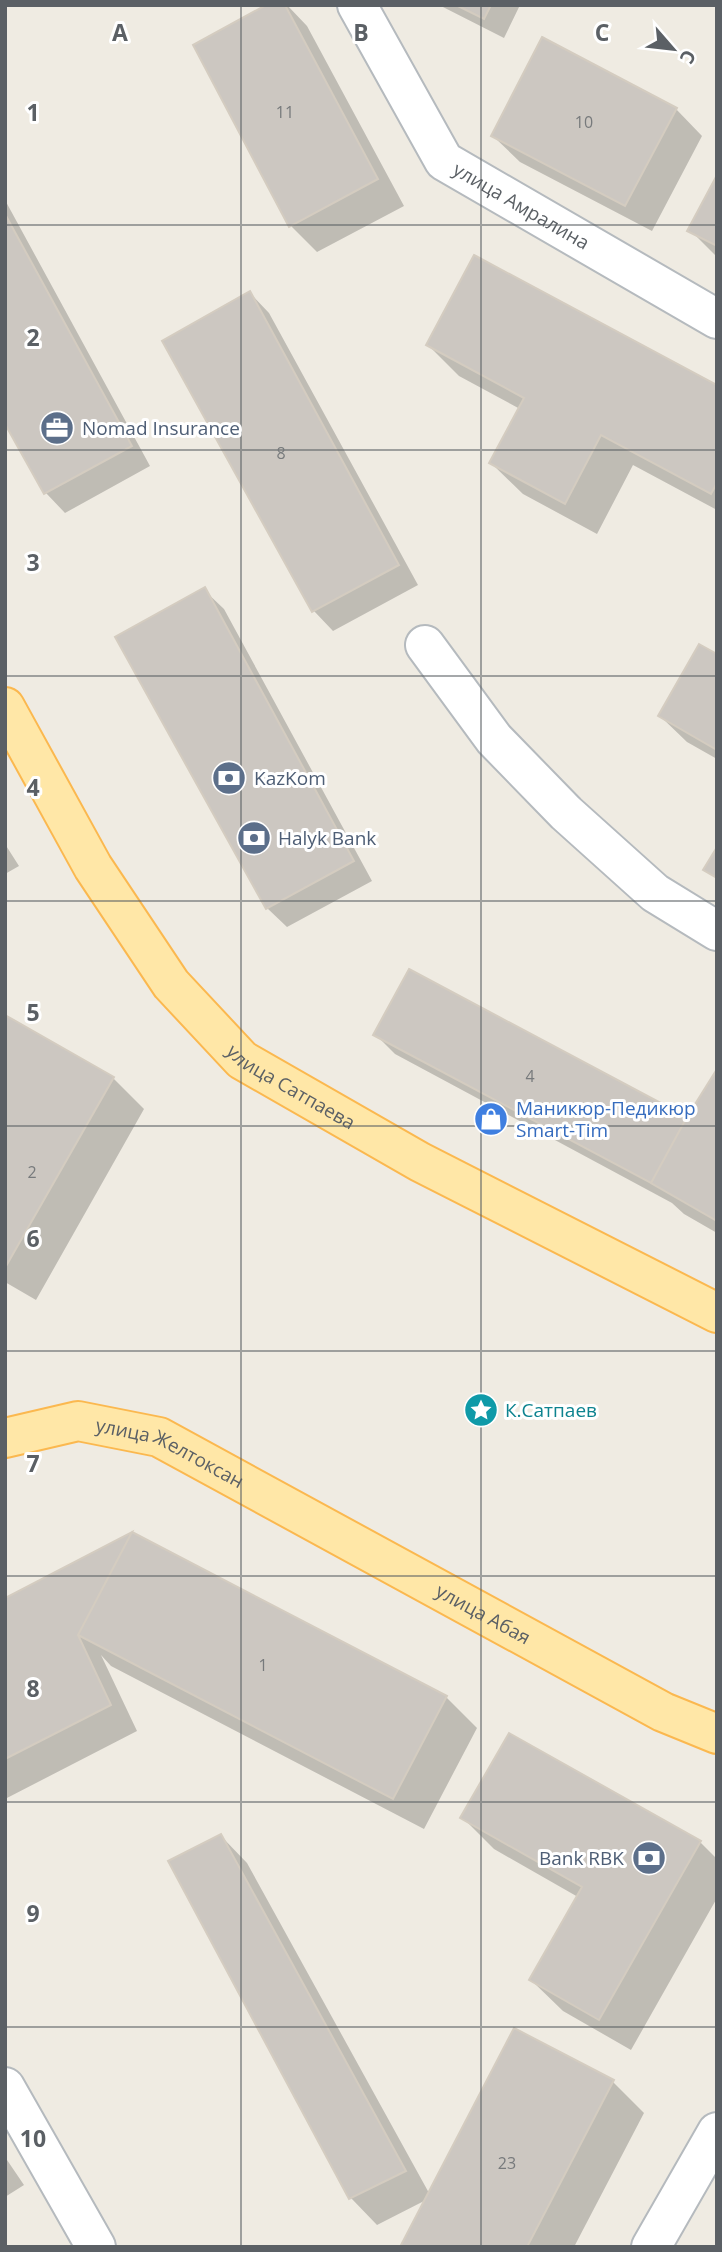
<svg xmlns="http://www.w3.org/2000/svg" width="722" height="2252" font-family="'Open Sans',sans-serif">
<rect width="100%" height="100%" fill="#efebe2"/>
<path fill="#0003" d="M 269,5 L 287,5 L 307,26 L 404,206 L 317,252 L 291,226 Z
M 439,5 L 520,5 L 504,38 Z
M 676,109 L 702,136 L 652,231 L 520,162 L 493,136 Z
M 717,179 L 717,257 L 690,230 Z
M 5,200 L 150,466 L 65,513 L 46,493 L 5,420 Z
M 250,293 L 269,313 L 418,585 L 333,631 L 314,611 L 164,342 Z
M 428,345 L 717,387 L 717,510 L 633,465 L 597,534 L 523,494 L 491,463 L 520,409 L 459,376 Z
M 204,590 L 224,609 L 372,881 L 287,927 L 267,908 Z
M 717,656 L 717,759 L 687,742 L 660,716 Z
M 5,844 L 19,866 L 5,874 Z
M 5,1017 L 113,1078 L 144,1109 L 36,1300 L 5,1282 Z
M 375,1034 L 687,1120 L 717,1072 L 717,1233 L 684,1214 L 672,1203 L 395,1054 Z
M 5,1600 L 446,1697 L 477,1728 L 424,1829 L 111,1666 L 101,1655 L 137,1731 L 5,1799 Z
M 463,1818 L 700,1842 L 717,1859 L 717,1898 L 631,2050 L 563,2011 L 531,1980 L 578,1897 L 494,1849 Z
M 221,1836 L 247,1863 L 429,2193 L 515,2030 L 613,2082 L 644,2113 L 574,2247 L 401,2247 L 426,2200 L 377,2225 L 351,2198 L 171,1861 Z
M 5,2157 L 24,2185 L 5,2197 Z"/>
<path fill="#ccc7c1" stroke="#d4ccc0" stroke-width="2" d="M 266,5 L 285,5 L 378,179 L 289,227 L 193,45 Z
M 456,5 L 491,5 L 484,19 Z
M 542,37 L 677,108 L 625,206 L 491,136 Z
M 717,175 L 717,246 L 687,231 Z
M 5,214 L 132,446 L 44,494 L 5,424 Z
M 474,255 L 717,385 L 717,483 L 711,494 L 601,435 L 565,504 L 489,463 L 524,398 L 426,345 Z
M 250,291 L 399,565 L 312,612 L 162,341 Z
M 205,587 L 354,861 L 266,909 L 115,637 Z
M 699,644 L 717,654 L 717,750 L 658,716 Z
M 717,847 L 717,878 L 703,870 Z
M 409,969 L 687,1117 L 651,1183 L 373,1035 Z
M 5,1015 L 114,1077 L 5,1268 Z
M 717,1069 L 717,1221 L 651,1183 L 687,1117 Z
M 132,1532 L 447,1696 L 393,1799 L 78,1635 Z
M 132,1532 L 78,1635 L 111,1705 L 5,1759 L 5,1598 Z
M 509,1733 L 701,1841 L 599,2020 L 529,1980 L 582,1887 L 460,1818 Z
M 221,1834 L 406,2171 L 349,2199 L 168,1861 Z
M 514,2028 L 614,2080 L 527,2247 L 400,2247 Z"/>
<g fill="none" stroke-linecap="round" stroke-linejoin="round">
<g stroke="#b5babe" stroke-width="42">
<g id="minor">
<path id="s1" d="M 357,5 L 444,161 L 717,319"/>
<path d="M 425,645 L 494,739 L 566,813 L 655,893 L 717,931"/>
<path d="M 5,2087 L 96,2247"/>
<path d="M 651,2247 L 717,2132"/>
</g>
</g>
<g stroke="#fbb84f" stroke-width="42">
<g id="major">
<path id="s2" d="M 5,707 L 93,867 L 171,984 L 242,1060 L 420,1162 L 717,1313"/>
<path id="s3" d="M 5,1438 L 78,1421 L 159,1437 L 663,1712 L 717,1734"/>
</g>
</g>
<use href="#minor" stroke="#fff" stroke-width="38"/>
<use href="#major" stroke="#ffe7a7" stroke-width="38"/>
</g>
<path fill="none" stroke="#5b6065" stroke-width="2" stroke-opacity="0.55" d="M 241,5 L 241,2247M 481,5 L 481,2247M 5,225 L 717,225M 5,450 L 717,450M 5,676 L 717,676M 5,901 L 717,901M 5,1126 L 717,1126M 5,1351 L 717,1351M 5,1576 L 717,1576M 5,1802 L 717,1802M 5,2027 L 717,2027"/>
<defs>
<g id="office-disc" transform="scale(1.75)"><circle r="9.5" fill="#5c6f8a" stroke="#fff"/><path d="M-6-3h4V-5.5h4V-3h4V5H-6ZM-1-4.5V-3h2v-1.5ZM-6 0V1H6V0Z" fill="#fff"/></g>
<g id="bank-disc" transform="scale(1.75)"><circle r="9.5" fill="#5c6f8a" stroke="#fff"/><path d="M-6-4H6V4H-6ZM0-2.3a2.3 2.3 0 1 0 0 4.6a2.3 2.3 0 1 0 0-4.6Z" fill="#fff"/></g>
<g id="shop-disc" transform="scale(1.75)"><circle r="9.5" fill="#3f7fe0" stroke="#fff"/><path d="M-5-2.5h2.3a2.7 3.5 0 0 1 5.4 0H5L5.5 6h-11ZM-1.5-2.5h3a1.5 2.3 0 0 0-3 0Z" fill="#fff"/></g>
<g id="sight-disc" transform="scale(1.75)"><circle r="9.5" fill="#0f9aa8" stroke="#fff"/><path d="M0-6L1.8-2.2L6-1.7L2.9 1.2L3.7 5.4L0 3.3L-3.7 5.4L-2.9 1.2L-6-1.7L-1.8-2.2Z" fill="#fff"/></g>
</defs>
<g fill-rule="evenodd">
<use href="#office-disc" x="57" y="428"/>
<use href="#bank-disc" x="229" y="778"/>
<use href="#bank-disc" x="254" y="838"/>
<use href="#shop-disc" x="491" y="1119"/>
<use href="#sight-disc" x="481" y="1410"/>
<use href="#bank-disc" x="649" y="1858"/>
</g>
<g text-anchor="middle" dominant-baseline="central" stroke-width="6" stroke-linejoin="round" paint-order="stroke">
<g font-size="16" fill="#777a7c">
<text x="285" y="112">11</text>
<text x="584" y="122">10</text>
<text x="281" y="453">8</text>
<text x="530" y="1076">4</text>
<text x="32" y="1172">2</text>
<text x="263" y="1665">1</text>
<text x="507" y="2163">23</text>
</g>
<g font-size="19" fill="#5b6065" stroke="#fff">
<text stroke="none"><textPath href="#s1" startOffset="268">улица Амралина</textPath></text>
<text stroke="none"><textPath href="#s2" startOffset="483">улица Сатпаева</textPath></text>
<text stroke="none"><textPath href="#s3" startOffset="173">улица Желтоксан</textPath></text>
<text stroke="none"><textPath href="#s3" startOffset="527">улица Абая</textPath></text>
</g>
<g font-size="19" fill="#4e5e75" stroke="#fff" text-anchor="start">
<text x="82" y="428">Nomad Insurance</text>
<text x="254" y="778">KazKom</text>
<text x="278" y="838">Halyk Bank</text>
<text x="624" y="1858" text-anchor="end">Bank RBK</text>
</g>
<g font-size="19" fill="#366cbe" stroke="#fff" text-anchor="start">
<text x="516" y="1108">Маникюр-Педикюр<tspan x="516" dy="22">Smart-Tim</tspan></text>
</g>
<g font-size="19" fill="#0d838f" stroke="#fff" text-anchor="start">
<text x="505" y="1410">К.Сатпаев</text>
</g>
</g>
<g font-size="23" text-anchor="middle" font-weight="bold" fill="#5b6065" stroke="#fff" stroke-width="6" stroke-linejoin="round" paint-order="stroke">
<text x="120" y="41">A</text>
<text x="361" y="41">B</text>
<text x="602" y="41">C</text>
<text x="33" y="121">1</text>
<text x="33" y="346">2</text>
<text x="33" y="571">3</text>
<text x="33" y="796">4</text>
<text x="33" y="1021">5</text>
<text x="33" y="1247">6</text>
<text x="33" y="1472">7</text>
<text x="33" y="1697">8</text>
<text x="33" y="1922">9</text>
<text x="33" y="2147">10</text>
</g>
<rect width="722" height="2252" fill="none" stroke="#5b6065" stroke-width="14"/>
<g transform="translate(673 49) rotate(118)" stroke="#ffffff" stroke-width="5" paint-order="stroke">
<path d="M0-5L12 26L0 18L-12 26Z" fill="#5b6065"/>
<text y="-10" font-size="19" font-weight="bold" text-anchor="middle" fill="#5b6065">С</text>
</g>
</svg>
